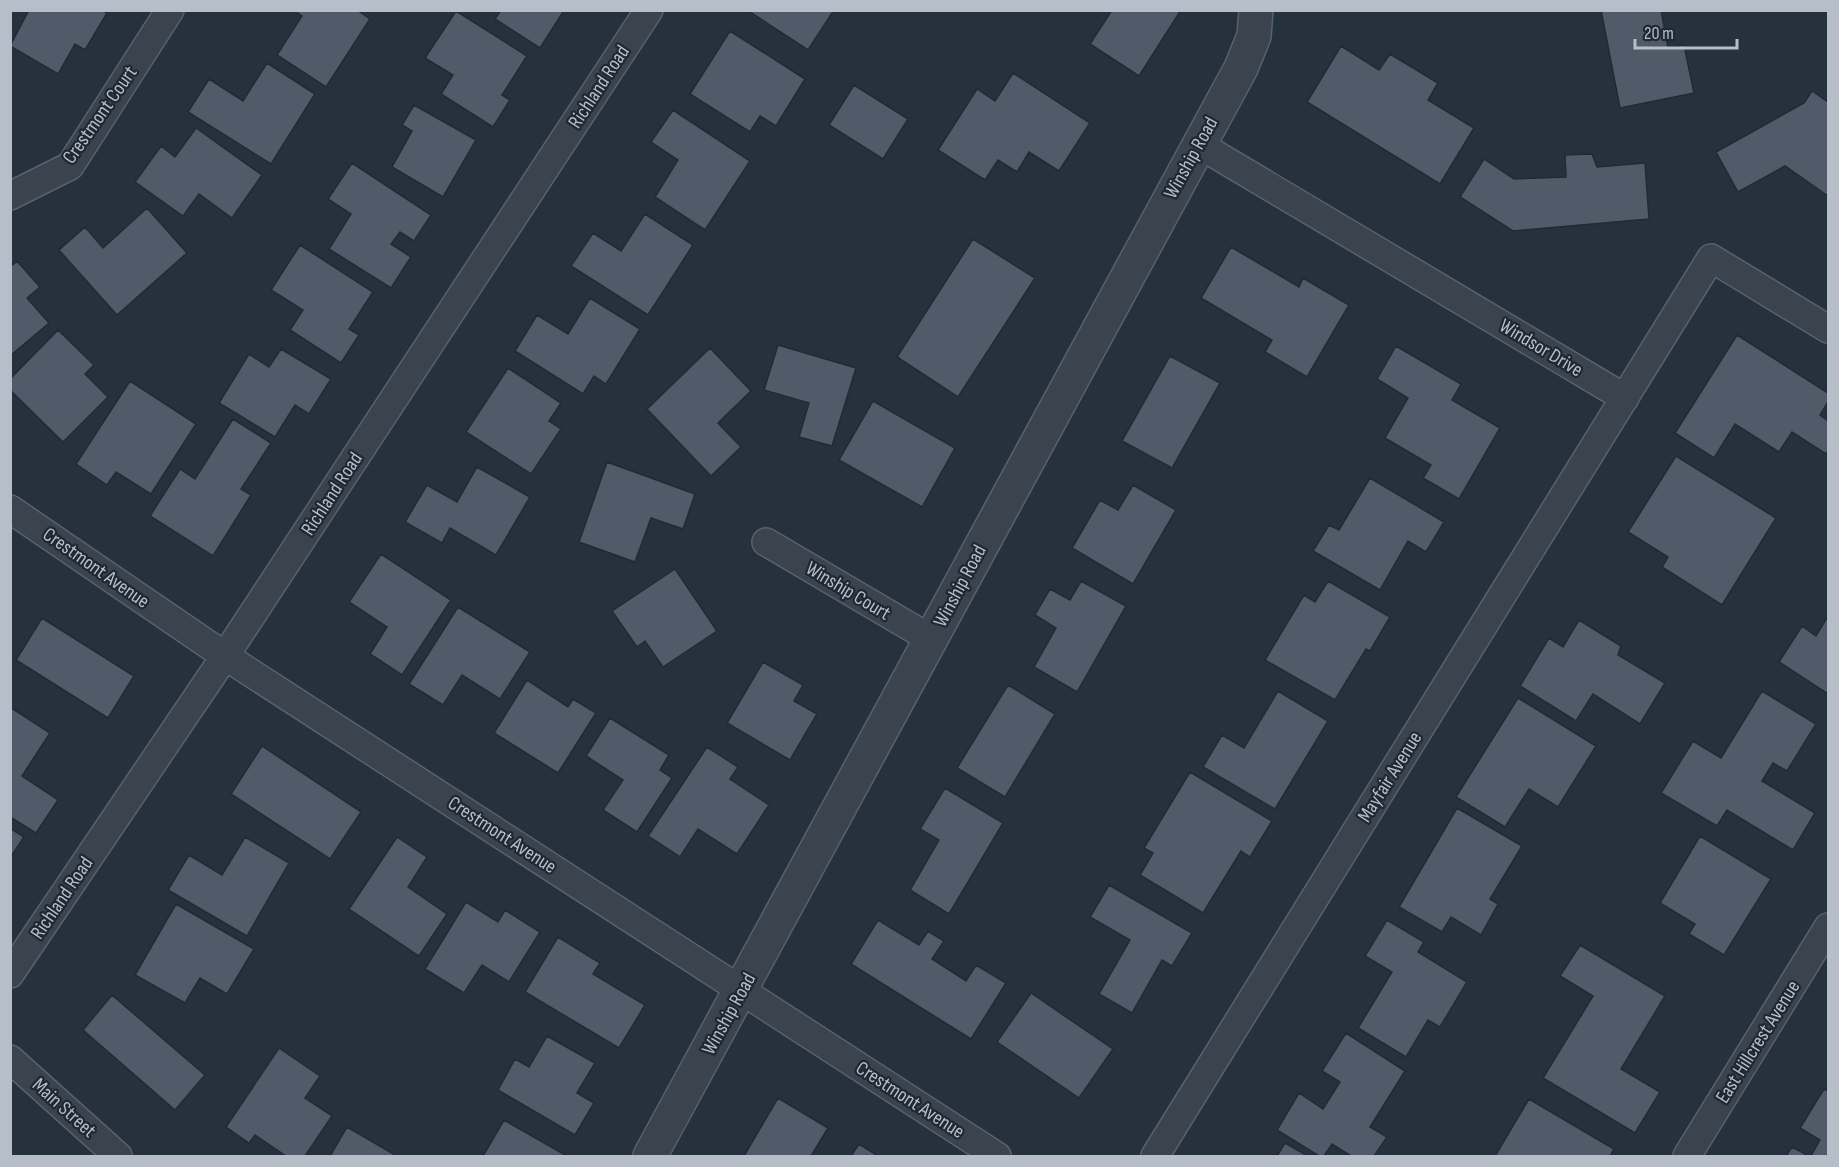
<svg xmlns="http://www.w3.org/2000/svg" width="1839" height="1167" font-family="'Sofia Sans Condensed',sans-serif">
<rect width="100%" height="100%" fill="#26313e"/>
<path fill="#505a69" stroke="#212a35" stroke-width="1.5" d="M 29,10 L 102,10 L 107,13 L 85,50 L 75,44 L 58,74 L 10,46 Z
M 294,10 L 357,10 L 370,19 L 326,87 L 277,55 L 302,16 Z
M 501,10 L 561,10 L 563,12 L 540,48 L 495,19 Z
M 747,10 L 834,10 L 808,50 Z
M 1112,10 L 1181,10 L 1139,76 L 1090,44 Z
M 1601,10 L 1661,10 L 1668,48 L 1684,45 L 1694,93 L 1620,108 Z
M 456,11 L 527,56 L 502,95 L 510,100 L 493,127 L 441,94 L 453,75 L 425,58 Z
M 730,31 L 805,79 L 776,126 L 760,116 L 750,132 L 690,94 Z
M 1341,46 L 1379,70 L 1390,54 L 1438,83 L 1428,100 L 1474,128 L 1440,184 L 1307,102 Z
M 267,63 L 315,94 L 271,164 L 188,112 L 209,79 L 243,101 Z
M 1013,73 L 1090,123 L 1059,171 L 1029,152 L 1017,172 L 998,160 L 985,180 L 938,150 L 977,89 L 995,101 Z
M 854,85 L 908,119 L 883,159 L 829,125 Z
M 1812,91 L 1828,102 L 1828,196 L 1785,166 L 1738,192 L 1716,152 L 1804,103 Z
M 414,105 L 476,140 L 443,197 L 392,167 L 412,131 L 402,125 Z
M 673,110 L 750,161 L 705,230 L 655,197 L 678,160 L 651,142 Z
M 196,128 L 262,175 L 232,218 L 199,194 L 183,216 L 135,182 L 161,146 L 175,157 Z
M 1592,154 L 1597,167 L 1645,163 L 1649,219 L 1513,231 L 1460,197 L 1484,159 L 1514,179 L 1566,177 L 1565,155 Z
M 352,163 L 431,215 L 414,241 L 400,232 L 391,244 L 411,257 L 391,288 L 329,249 L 351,214 L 328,199 Z
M 147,208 L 187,253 L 117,315 L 59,250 L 85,227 L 103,248 Z
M 645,214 L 693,245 L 648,315 L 571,266 L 593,233 L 621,251 Z
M 973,239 L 1035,278 L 958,397 L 897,357 Z
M 300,245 L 373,292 L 349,329 L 359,335 L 341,363 L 290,330 L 303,310 L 271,290 Z
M 1231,247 L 1299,287 L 1303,278 L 1349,305 L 1307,377 L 1265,352 L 1272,340 L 1201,298 Z
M 17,261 L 40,287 L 27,298 L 49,323 L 10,356 L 10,267 Z
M 590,298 L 640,329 L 606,384 L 594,376 L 583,394 L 515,351 L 537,315 L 568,334 Z
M 58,330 L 94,365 L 85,374 L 108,397 L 63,442 L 10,390 L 10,379 Z
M 1737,335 L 1828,393 L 1828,402 L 1820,415 L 1828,421 L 1828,450 L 1826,454 L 1792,432 L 1779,452 L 1735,424 L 1714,458 L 1675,433 Z
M 778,345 L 856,368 L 832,446 L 799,437 L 809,403 L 764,390 Z
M 1396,346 L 1461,384 L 1452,400 L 1500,428 L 1459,499 L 1423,478 L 1431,465 L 1385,438 L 1408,398 L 1377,379 Z
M 710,348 L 751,391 L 718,423 L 741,447 L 711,476 L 647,409 Z
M 281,349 L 331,379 L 309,414 L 295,405 L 275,437 L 219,403 L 249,354 L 269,367 Z
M 1170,356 L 1220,383 L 1172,468 L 1122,441 Z
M 508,368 L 561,403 L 549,421 L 561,429 L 531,474 L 466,432 Z
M 130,381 L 196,424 L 151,494 L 116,472 L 107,485 L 76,464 Z
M 873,401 L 955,448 L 922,507 L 839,460 Z
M 233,419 L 271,443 L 241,489 L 251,495 L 213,556 L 150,516 L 180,469 L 195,479 Z
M 1676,456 L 1776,518 L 1722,605 L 1662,567 L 1668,557 L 1628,532 Z
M 607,462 L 695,494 L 683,529 L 651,518 L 635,562 L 579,542 Z
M 477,467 L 530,497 L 496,555 L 450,528 L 442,543 L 405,522 L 427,485 L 457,502 Z
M 1370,478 L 1444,522 L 1426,552 L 1408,541 L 1380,590 L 1313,551 L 1329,525 L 1339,530 Z
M 1133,485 L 1176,510 L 1133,584 L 1072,548 L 1100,500 L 1118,510 Z
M 381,554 L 451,600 L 402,675 L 370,654 L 387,627 L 349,602 Z
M 675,569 L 717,631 L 663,667 L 645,641 L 637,647 L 612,611 Z
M 1081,581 L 1126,606 L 1077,692 L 1034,667 L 1056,628 L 1035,615 L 1050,589 L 1070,600 Z
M 1328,581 L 1390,617 L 1370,651 L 1366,649 L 1335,700 L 1265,660 L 1304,595 L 1315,602 Z
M 458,607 L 530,652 L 500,699 L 462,675 L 443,705 L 409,684 Z
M 1828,616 L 1828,694 L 1779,662 L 1802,626 L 1816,636 Z
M 42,618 L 134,676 L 108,718 L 16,660 Z
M 1579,620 L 1621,646 L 1618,655 L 1665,683 L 1640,724 L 1593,694 L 1576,721 L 1520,686 L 1549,638 L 1563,647 Z
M 763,662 L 803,685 L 794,701 L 817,714 L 790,760 L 727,723 Z
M 527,680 L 568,707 L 573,699 L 596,713 L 558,773 L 494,733 Z
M 1008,685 L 1055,714 L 1005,797 L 957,768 Z
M 1278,691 L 1328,721 L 1275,809 L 1203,767 L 1222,735 L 1244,748 Z
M 1762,691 L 1816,724 L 1787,771 L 1773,763 L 1762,781 L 1815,813 L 1793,850 L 1727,810 L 1717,826 L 1661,793 L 1693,741 L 1721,758 Z
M 1518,698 L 1596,746 L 1558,807 L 1529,789 L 1505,827 L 1456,797 Z
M 10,707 L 50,733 L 22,776 L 58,800 L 36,833 L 10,817 Z
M 610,718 L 669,755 L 660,770 L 672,778 L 637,832 L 603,810 L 623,780 L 586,756 Z
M 262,746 L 361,812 L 330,859 L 231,794 Z
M 707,747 L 738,767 L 730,779 L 769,805 L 737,854 L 698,829 L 680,857 L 648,836 Z
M 1190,772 L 1272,821 L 1250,857 L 1241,851 L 1203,913 L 1140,875 L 1153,853 L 1144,848 Z
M 945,788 L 1003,823 L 949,914 L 910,890 L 939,840 L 920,829 Z
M 1457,808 L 1522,846 L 1490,899 L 1498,904 L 1481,935 L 1451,917 L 1442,932 L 1399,907 Z
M 10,828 L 24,837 L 10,858 Z
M 1700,836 L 1771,879 L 1724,955 L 1689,934 L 1695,924 L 1660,903 Z
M 245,837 L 289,863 L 247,936 L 168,890 L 189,855 L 222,875 Z
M 397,837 L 427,857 L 408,887 L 447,914 L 419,956 L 349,909 Z
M 1109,885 L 1192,933 L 1172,966 L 1162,960 L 1132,1013 L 1099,994 L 1130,940 L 1090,917 Z
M 466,902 L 498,922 L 505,910 L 540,932 L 509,982 L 482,965 L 464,993 L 425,969 Z
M 176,904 L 254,949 L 227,994 L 200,978 L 185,1003 L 135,975 Z
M 878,920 L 919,945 L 928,931 L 944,941 L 932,959 L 966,981 L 976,965 L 1006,983 L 971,1039 L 851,964 Z
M 1387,920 L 1424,942 L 1418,952 L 1467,982 L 1440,1027 L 1428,1020 L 1406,1057 L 1358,1028 L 1392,972 L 1365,956 Z
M 558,937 L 600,963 L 593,974 L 645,1005 L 619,1048 L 525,992 Z
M 1580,945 L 1665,996 L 1621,1069 L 1660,1092 L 1635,1133 L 1543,1078 L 1593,996 L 1560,976 Z
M 1031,993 L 1113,1049 L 1079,1098 L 997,1042 Z
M 112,995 L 205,1075 L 175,1110 L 83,1030 Z
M 1346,1033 L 1405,1071 L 1370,1127 L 1387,1137 L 1374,1156 L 1351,1156 L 1332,1144 L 1324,1156 L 1319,1156 L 1277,1130 L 1299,1093 L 1323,1109 L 1340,1082 L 1322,1071 Z
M 547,1036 L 595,1063 L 577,1093 L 594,1103 L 575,1135 L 498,1090 L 515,1059 L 529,1067 Z
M 279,1048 L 320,1076 L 305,1098 L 332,1116 L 305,1156 L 286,1156 L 255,1135 L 249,1143 L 226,1127 Z
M 1824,1089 L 1828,1091 L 1828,1156 L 1811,1156 L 1820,1140 L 1800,1128 Z
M 778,1098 L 828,1128 L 811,1156 L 744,1156 Z
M 1529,1099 L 1614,1149 L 1610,1156 L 1495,1156 Z
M 504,1120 L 567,1156 L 483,1156 Z
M 347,1127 L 397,1156 L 330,1156 Z
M 1285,1143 L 1308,1156 L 1277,1156 Z
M 859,1144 L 878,1156 L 851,1156 Z
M 1792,1147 L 1809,1156 L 1786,1156 Z"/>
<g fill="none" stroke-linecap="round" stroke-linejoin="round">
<g stroke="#58616c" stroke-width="30">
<path id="minor" d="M 1198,144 L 1625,398
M 10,196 L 70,166 L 170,10
M 10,509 L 225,656 L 997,1156
M 766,542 L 931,639
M 10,974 L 225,656 L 649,10
M 10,1059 L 118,1156
M 1155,1156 L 1711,258 L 1828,329
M 1687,1156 L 1828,927"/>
</g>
<g stroke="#58616c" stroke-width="36">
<path id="tertiary" d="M 650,1156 L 1241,68 L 1254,36 L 1256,10"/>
</g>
<use href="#minor" stroke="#3a434e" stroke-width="27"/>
<use href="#tertiary" stroke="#3a434e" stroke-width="33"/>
</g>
<g text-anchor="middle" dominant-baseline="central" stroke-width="4.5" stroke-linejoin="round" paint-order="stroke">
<g font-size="20" fill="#b6bec9" stroke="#1f2833">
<text transform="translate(599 87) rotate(-57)">Richland Road</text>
<text transform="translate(100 115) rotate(-55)">Crestmont Court</text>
<text transform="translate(1191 158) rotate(-61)">Winship Road</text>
<text transform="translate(1541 348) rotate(31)">Windsor Drive</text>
<text transform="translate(332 494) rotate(-57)">Richland Road</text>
<text transform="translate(96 568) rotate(35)">Crestmont Avenue</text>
<text transform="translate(960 586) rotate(-62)">Winship Road</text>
<text transform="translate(848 591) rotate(31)">Winship Court</text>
<text transform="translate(1390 777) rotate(-58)">Mayfair Avenue</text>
<text transform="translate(502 835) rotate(33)">Crestmont Avenue</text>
<text transform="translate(62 898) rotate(-56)">Richland Road</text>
<text transform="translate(729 1014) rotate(-61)">Winship Road</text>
<text transform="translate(1758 1042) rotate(-58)">East Hillcrest Avenue</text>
<text transform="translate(910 1100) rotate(33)">Crestmont Avenue</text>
<text transform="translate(64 1108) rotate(42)">Main Street</text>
</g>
</g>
<rect width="1839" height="1167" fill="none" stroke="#b6bec9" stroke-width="24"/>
<path d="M1635 39v9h102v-9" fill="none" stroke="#b6bec9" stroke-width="3"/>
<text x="1644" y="39" font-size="18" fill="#b6bec9" stroke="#1f2833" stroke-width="4.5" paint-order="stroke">20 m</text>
</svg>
